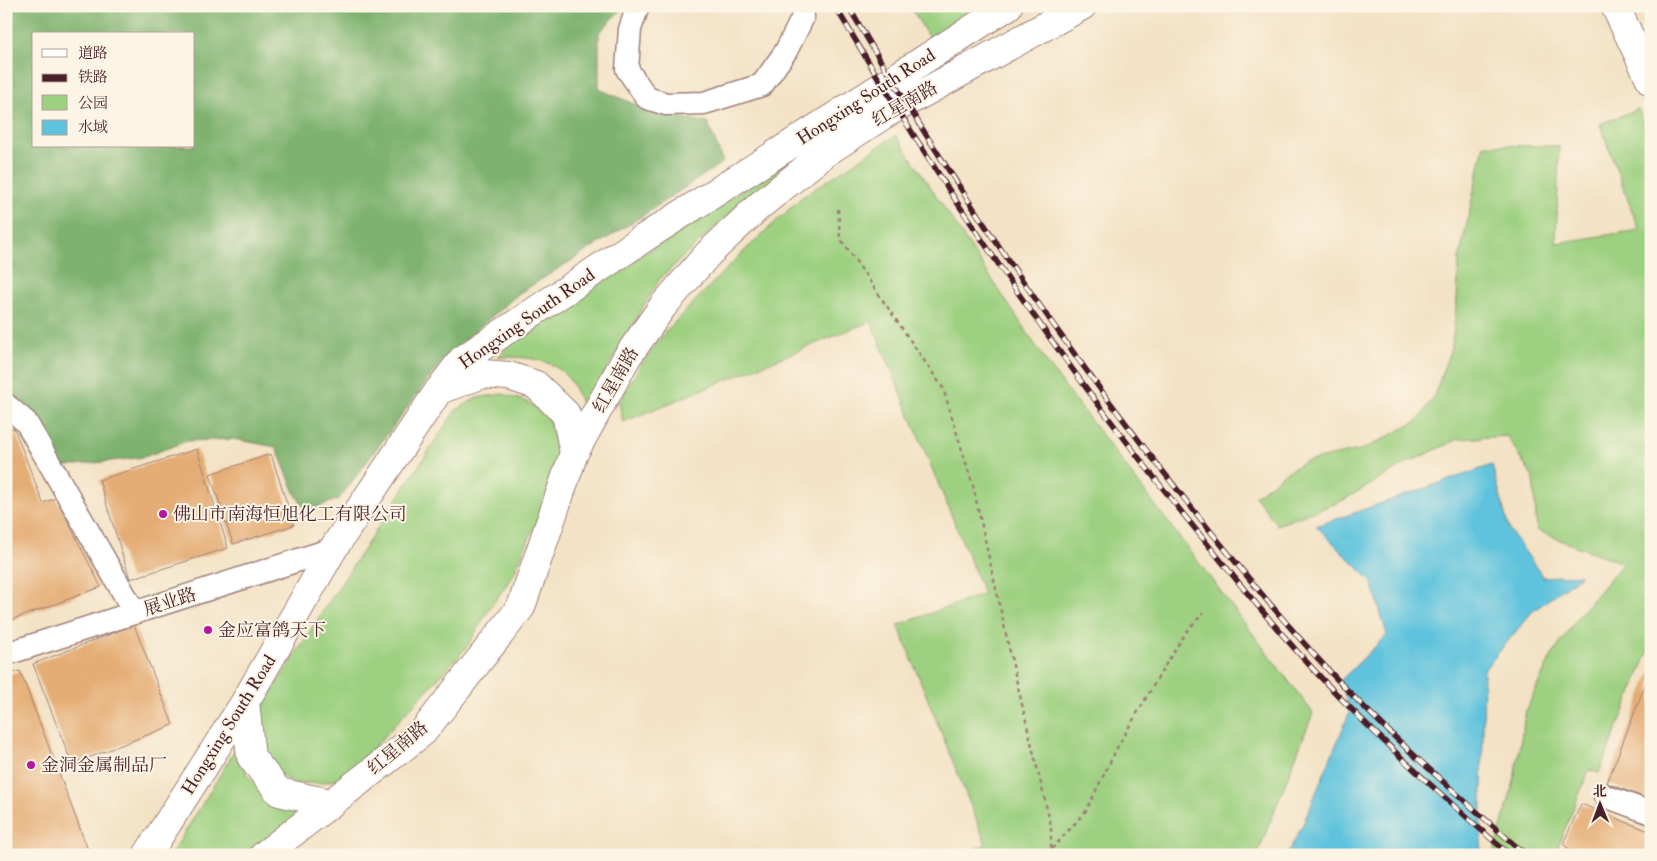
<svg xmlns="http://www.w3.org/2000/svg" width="1657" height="861" font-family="'IM FELL Double Pica','Noto Serif SC',serif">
<rect width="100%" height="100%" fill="#fcf5e5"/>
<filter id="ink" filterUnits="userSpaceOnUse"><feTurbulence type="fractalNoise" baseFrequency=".02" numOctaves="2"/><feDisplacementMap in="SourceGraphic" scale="10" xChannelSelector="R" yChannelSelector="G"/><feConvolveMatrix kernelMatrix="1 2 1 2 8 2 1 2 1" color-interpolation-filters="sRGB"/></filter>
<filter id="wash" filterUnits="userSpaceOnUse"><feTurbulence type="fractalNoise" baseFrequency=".0096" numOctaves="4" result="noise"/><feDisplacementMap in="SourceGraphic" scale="20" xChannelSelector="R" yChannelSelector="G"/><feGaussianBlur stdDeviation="1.12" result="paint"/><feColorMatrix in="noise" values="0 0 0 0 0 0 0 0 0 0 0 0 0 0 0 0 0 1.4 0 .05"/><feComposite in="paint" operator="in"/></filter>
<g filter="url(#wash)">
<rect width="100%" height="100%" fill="#f3e2c5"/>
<path fill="#9dd080" stroke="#747856" d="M 910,6 L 981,6 L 930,40 Z
M 882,100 L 806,160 L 725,217 L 659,280 L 583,409 C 580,402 578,394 574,387 C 558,357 527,357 498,357 L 522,332 Z
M 1638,109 L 1651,139 L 1651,645 L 1599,773 L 1589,770 L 1560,841 L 1556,855 L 1493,855 L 1513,785 L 1526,710 L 1551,657 L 1579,615 L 1623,563 L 1567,543 L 1537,530 L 1533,478 L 1507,436 L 1459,439 L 1407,463 L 1340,502 L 1277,525 L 1255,496 L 1285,473 L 1304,462 L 1364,449 L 1419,420 L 1435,394 L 1452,345 L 1457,299 L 1459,259 L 1484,145 L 1559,146 L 1556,243 L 1639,230 L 1600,124 Z
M 896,135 L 1050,367 L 1313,713 L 1257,855 L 962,855 L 986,844 L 898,625 L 984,594 L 871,321 L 623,422 L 619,402 L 640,366 L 667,330 L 737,258 L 801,198 Z
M 503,394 L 527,402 L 546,414 L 563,456 L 560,469 L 513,575 L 488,611 L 467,647 L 352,771 L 340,779 L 320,783 L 295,783 L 275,772 L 263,752 L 257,729 L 261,709 L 315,623 L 455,411 L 476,398 Z
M 237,747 L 247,775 L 266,796 L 277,806 L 312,807 L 246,855 L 171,855 Z"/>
<path fill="#7eb26e" stroke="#64684c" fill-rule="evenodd" d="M 6,6 L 625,6 L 599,33 L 599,89 L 648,110 L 708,123 L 723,162 L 636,220 L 518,294 L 445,357 L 339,499 L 306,511 L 295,493 L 276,447 L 234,439 L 187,441 L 144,457 L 61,467 L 47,439 L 22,403 L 6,389 ZM 34,34 L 194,34 L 194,146 L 34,146 Z"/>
<path fill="#5fc3dd" stroke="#547184" d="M 1492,465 L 1509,529 L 1543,577 L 1581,575 L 1532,612 L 1484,670 L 1481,855 L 1287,855 L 1304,822 L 1350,711 L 1340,681 L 1387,635 L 1372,582 L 1316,526 Z"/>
<g id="blocks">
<path fill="#e5ad76" d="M 14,428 L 43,503 L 56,498 L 101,587 L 6,622 L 6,430 Z
M 197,449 L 228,548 L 130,579 L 99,480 Z
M 271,454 L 294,525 L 233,544 L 210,474 Z
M 134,625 L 173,725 L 72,764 L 33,664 Z
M 1651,670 L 1651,800 L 1607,783 Z
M 20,671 L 90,855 L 6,855 L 6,675 Z
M 1581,804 L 1651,832 L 1651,855 L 1576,855 L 1563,844 Z"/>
</g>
</g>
<g filter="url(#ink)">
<use href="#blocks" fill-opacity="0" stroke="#9e8078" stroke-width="1"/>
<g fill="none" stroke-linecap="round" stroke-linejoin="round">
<g stroke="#9e8078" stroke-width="25">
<path id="minor" d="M 638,6 L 630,29 L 627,69 L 647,98 L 666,104 L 704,103 L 762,85 L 786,51 L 803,17 L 802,6
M 6,405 L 26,422 L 135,613
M 6,654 L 333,549
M 1605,796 L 1651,813"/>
</g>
<g stroke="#9e8078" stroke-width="30">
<path id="major" d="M 1615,6 L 1651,81
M 439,390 L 483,374 L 509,376 L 536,385 L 566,414 L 574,453
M 245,702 L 251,757 L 279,792 L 329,803
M 147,855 L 245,702 L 333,549 L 439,390 L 462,360 L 644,238 L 1008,6
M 264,855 L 423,732 L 521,607 L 574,453 L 627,357 L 663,306 L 708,254 L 759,206 L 825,153 L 885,114 L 1082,6"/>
</g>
<path stroke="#9e8078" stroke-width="2.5" stroke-dasharray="4 4" stroke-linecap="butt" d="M 838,209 L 840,238 L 943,388 L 973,486 L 1016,679 L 1051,826 L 1051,850 L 1047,855
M 1052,849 L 1086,811 L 1119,744 L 1166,664 L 1187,631 L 1203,613"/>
<use href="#minor" stroke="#fff" stroke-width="22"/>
<use href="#major" stroke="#fff" stroke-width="28"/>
<g stroke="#4a1f2b" stroke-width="5.5">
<path id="rail" d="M 835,6 C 941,186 1057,358 1188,520 C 1233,576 1277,631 1326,683 C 1384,744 1446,800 1510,855
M 848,6 C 951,183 1067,353 1195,512 C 1240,568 1284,623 1333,675 C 1393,739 1460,797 1526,855"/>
</g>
<use href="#rail" stroke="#fcf5e5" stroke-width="4" stroke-dasharray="11" stroke-linecap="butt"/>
</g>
</g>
<g fill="#b5179e" stroke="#fcf5e5" stroke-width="2">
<circle cx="163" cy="514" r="5"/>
<circle cx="208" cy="630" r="5"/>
<circle cx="31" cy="765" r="5"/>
</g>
<g text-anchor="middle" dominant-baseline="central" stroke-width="4" stroke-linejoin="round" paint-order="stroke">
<g font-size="18" fill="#4a1f2b" stroke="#fcf5e5">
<text transform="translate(866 97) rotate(-33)">Hongxing South Road</text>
<text transform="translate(905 104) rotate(-30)">红星南路</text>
<text transform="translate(527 319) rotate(-35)">Hongxing South Road</text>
<text transform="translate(616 380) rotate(-60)">红星南路</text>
<text transform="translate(170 602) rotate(-18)">展业路</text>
<text transform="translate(229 725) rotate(-58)">Hongxing South Road</text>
<text transform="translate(398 748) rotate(-40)">红星南路</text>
</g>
<g font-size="18" fill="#4a1f2b" stroke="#fcf5e5" text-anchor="start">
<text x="173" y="514">佛山市南海恒旭化工有限公司</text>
<text x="218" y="630">金应富鸽天下</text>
<text x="41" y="765">金洞金属制品厂</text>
</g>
</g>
<rect width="1657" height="861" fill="none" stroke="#fcf5e5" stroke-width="25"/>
<rect x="32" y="32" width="162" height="115" fill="#fcf5e5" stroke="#b59f9b"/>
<rect x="42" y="49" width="25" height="8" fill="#ffffff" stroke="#b59f9b"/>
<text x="78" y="58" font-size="15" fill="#4a1f2b">道路</text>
<rect x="42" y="74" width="25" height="8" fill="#4a1f2b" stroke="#b59f9b"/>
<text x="78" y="82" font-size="15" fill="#4a1f2b">铁路</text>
<rect x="42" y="95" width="25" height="15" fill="#9dd080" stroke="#b59f9b"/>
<text x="78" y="108" font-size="15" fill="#4a1f2b">公园</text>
<rect x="42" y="120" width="25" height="15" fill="#5fc3dd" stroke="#b59f9b"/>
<text x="78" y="132" font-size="15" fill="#4a1f2b">水域</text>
<g transform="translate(1600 804) rotate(359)" stroke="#fcf5e5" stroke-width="4" paint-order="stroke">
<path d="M0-4L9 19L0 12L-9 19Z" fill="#4a1f2b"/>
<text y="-8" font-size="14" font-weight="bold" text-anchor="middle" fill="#4a1f2b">北</text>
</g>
</svg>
